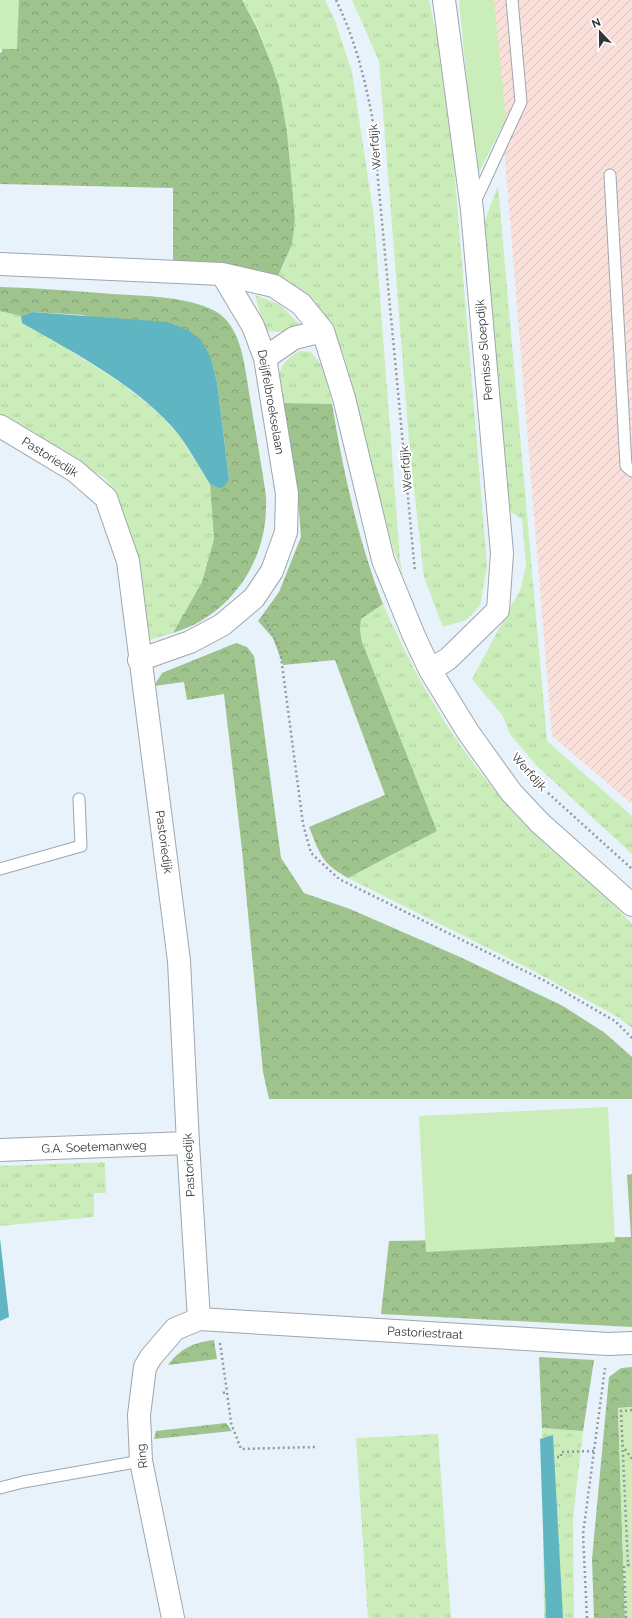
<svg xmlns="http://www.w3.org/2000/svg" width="632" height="1618" font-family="Raleway,sans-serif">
<defs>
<pattern id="industrial-furrows" width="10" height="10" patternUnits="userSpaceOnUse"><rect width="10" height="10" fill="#fae0da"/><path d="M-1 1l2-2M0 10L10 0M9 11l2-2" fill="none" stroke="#d7c1bc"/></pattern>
<pattern id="grass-tufts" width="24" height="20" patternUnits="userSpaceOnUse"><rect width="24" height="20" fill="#caedba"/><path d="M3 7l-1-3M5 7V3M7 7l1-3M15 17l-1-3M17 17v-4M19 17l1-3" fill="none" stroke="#aecca1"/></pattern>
<pattern id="forest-crowns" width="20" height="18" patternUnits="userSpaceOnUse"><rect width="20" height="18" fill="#9ec38d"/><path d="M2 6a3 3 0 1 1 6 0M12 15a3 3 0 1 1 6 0" fill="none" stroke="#819f74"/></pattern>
</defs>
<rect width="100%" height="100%" fill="#e8f2fb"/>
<path fill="url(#industrial-furrows)" d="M 492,0 L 632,0 L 632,804 L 552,736 Z"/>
<path fill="url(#grass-tufts)" d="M 242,0 L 325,0 L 335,21 L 352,72 L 374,218 L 400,559 L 403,576 C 385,529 375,479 363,430 C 352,386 345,339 315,304 C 306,293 289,286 276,281 L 286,260 L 295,219 L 287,132 L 279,86 L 271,63 L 257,26 Z
M 352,0 L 429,0 L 438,42 L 452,143 L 487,565 L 480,606 L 466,620 L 443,627 L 424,577 L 410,454 L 379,61 Z
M 498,186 L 547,741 L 632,816 L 632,854 L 536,765 L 510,734 L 503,716 L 472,679 L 521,588 L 526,566 L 522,519 L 508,510 L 484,223 Z
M 255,295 L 279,304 L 302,326 L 283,332 L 265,331 Z
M 0,311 L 21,316 L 22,323 L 66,348 L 121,383 L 154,409 L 179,435 L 210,484 L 214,539 L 202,582 L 173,633 L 149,640 L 138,565 L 117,497 L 106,479 L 63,453 L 0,419 Z
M 299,351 L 311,352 L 323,367 L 332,404 L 284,403 C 279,375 273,368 299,351 Z
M 383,604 C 420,688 465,764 530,829 C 563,862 601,890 632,924 L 632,1028 L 616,1016 L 530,969 L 348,878 L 437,831 L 362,642 L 360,631 L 361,619 Z
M 105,1162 L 106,1193 L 94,1193 L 94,1217 L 0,1226 L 0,1166 Z
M 542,1428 L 583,1431 L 573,1518 L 574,1618 L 544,1618 Z
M 438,1434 L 451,1618 L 368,1618 L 356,1438 Z"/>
<path fill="url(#forest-crowns)" d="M 2,0 L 242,0 L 256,26 L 271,63 L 279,86 L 287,132 L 295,219 L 292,244 L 276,281 L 173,264 L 173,188 L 0,184 L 0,53 L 2,52 Z
M 0,287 C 37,288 74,291 112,294 C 144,296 186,296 215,311 C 243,326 245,371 250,398 C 254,424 259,450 263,476 C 264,485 267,496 266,506 C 266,564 229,616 173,633 L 202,582 L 214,539 L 210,484 L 218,488 L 229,479 L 217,382 L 211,358 L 83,315 L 32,312 L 21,316 L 0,311 Z
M 284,403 L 332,404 C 343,470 358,541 383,604 L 361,619 L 360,630 L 362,642 L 437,831 L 348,878 C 321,863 320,854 309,827 L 385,795 L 335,660 L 283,665 L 273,638 L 258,621 L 279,592 L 301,537 L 299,512 Z
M 236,643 L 247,647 L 254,656 L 281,858 L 304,893 L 350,909 L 460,957 L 563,1006 L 605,1033 L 632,1057 L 632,1099 L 269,1099 L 263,1072 L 242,850 L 224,694 L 187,700 L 184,682 L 154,686 L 162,673 Z
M 632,1174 L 632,1327 L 381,1314 L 389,1241 L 631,1237 L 627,1175 Z
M 214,1340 L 217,1359 L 168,1365 C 179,1349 195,1342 214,1340 Z
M 539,1357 L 594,1360 L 583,1431 L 542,1428 Z
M 632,1367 L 632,1407 L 618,1408 L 625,1618 L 594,1618 L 592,1559 L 609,1377 L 621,1368 Z
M 226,1423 L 232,1431 L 154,1439 L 156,1431 Z"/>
<path fill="#caedba" d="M 0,0 L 19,0 L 17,49 L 0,49 Z
M 459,0 L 494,0 L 506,119 L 476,178 Z
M 608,1107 L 615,1242 L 426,1252 L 419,1116 Z
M 632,1407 L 632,1618 L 625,1618 L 618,1408 Z"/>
<path fill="#60b5c2" d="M 32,312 L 167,322 L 188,330 L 201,340 L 211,358 L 217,382 L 229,479 L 224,487 L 218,488 L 210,484 C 200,468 190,450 179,435 C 142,388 73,352 22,323 L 21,316 Z
M 0,1238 L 9,1317 L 0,1321 Z
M 553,1435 L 563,1618 L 546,1618 L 540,1439 Z"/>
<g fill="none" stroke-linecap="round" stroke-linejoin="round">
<g stroke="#9ea7af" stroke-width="13">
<path id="lane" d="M 610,175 L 626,466 L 632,471
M 474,204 L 521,102 L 512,0
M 0,869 L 81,846 L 79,799
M 0,1488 L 23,1482 L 141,1461"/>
</g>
<g stroke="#9ea7af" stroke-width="24">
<path id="street" d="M 0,264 L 222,274 L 253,326 L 265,358 L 287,494 L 286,532 L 272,571 L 254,598 L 222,625 L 190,642 L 139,660
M 222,274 L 274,286 L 301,304 L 323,331 L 344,398 L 383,560 L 414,636 L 430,670 L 468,732 L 511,792 L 540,823 L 632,905
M 265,358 L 294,338 L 323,331
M 0,426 L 75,471 L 106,498 L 128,561 L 179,961 L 188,1143 L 199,1319
M 430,670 L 448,659 L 498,610 L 502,553 L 472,210 L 444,0
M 0,1150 L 188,1143"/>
</g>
<g stroke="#9ea7af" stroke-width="24">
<path id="secondary" d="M 173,1618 L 141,1461 L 139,1415 L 145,1367 L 151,1357 L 175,1329 L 199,1319 L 608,1344 L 632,1343"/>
</g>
<path stroke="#92999f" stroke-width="2.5" stroke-dasharray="2 3" stroke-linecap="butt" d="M 336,0 C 354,37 364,75 372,116 L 415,572
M 265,620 L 280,649 L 303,824 L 311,853 L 339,879 L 547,982 L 615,1021 L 632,1038
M 548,793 L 632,869
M 220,1343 L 227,1392
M 223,1393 L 227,1392 L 231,1423 L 241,1449 L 315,1447
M 632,1410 L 621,1411 L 628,1565 L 632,1565
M 622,1445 L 632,1459
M 557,1457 L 561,1457 L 561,1452 L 594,1451
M 587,1618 L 583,1534 L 605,1368
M 626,1618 L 624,1566 L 628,1565"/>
<use href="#lane" stroke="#fff" stroke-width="11"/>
<use href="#street" stroke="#fff" stroke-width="22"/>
<use href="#secondary" stroke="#fff" stroke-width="22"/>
</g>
<g text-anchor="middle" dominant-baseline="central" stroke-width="4" stroke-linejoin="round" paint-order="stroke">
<g font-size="12" fill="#313538" stroke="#fff">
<text transform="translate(375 147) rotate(-95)">Werfdijk</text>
<text transform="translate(484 350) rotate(-95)">Pernisse Sloepdijk</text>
<text transform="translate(271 402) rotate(80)">Deijffelbroekselaan</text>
<text transform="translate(50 457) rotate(32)">Pastoriedijk</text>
<text transform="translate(406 469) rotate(-95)">Werfdijk</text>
<text transform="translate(529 772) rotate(48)">Werfdijk</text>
<text transform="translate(164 842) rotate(82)">Pastoriedijk</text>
<text transform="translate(94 1147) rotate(-2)">G.A. Soetemanweg</text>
<text transform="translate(189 1165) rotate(-93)">Pastoriedijk</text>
<text transform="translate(425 1333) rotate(3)">Pastoriestraat</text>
<text transform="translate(142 1456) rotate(-96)">Ring</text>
</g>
</g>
<g transform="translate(600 32) rotate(338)" stroke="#ffffff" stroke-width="3" paint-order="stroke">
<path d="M0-3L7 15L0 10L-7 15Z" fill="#313538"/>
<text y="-6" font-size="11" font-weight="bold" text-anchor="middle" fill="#313538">N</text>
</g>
</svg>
